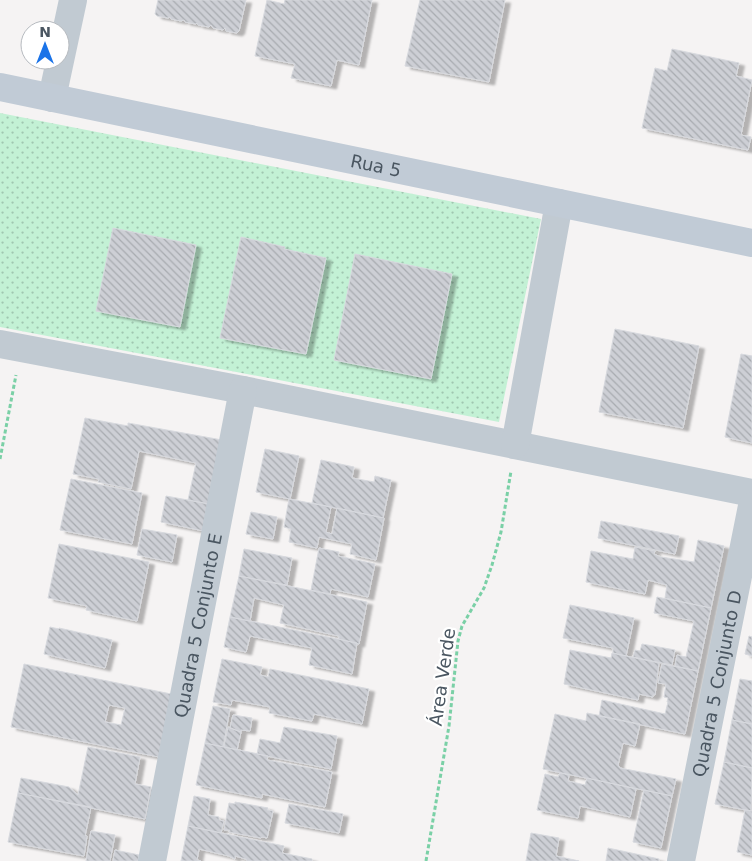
<svg xmlns="http://www.w3.org/2000/svg" width="752" height="861" font-family="'DejaVu Sans',sans-serif">
<defs>
<pattern id="green-dots" width="8" height="8" patternUnits="userSpaceOnUse" patternTransform="scale(1.25)"><rect width="8" height="8" fill="#c3f1d5"/><path d="M2 2h.1M6 6h.1" fill="none" stroke="#a0c6b0" stroke-width="1.8" stroke-linecap="round"/></pattern>
<pattern id="building-back-hatch" width="6" height="6" patternUnits="userSpaceOnUse" patternTransform="scale(1.25)"><rect width="6" height="6" fill="#cdcfd5"/><path d="M-1 5l2 2M0 0l6 6M5-1l2 2" fill="none" stroke="#a8abb0"/></pattern>
<filter id="shadow"><feDropShadow dx="5.5" dy="3" stdDeviation="1" flood-color="#0004"/></filter>
</defs>
<rect width="100%" height="100%" fill="#f5f3f3"/>
<path fill="url(#green-dots)" d="M 0,113 L 541,219 L 499,422 L 0,327 Z"/>
<path fill="url(#building-back-hatch)" stroke="#d7d9de" fill-rule="evenodd" filter="url(#shadow)" d="M 158,0 L 246,0 L 239,31 L 237,33 L 226,31 L 225,28 L 223,30 L 213,28 L 211,25 L 209,27 L 198,25 L 197,23 L 196,24 L 185,22 L 184,20 L 181,21 L 171,19 L 170,17 L 168,18 L 157,16 L 155,14 Z
M 267,0 L 284,4 L 285,0 L 372,0 L 359,65 L 337,60 L 331,86 L 291,78 L 295,64 L 255,56 Z
M 420,0 L 505,0 L 489,82 L 405,66 Z
M 672,49 L 739,63 L 736,76 L 752,80 L 741,135 L 751,137 L 748,150 L 642,128 L 655,68 L 667,71 Z
M 113,228 L 196,245 L 180,327 L 96,311 Z
M 241,237 L 285,247 L 284,249 L 326,258 L 306,354 L 220,338 Z
M 355,254 L 452,274 L 431,379 L 334,360 Z
M 615,329 L 699,346 L 683,428 L 599,412 Z
M 741,354 L 752,356 L 752,443 L 725,437 Z
M 85,418 L 128,426 L 128,423 L 222,440 L 209,504 L 188,500 L 196,463 L 139,451 L 131,489 L 98,482 L 99,479 L 73,474 Z
M 265,449 L 299,456 L 290,499 L 256,492 Z
M 321,460 L 354,467 L 352,478 L 374,482 L 375,476 L 391,480 L 383,518 L 312,503 Z
M 71,479 L 142,493 L 132,544 L 60,530 Z
M 166,496 L 209,504 L 204,531 L 161,522 Z
M 289,499 L 331,507 L 326,532 L 332,534 L 337,508 L 384,518 L 376,560 L 350,554 L 352,544 L 319,537 L 317,548 L 289,542 L 291,529 L 284,527 Z
M 251,512 L 277,517 L 273,539 L 246,534 Z
M 601,521 L 679,536 L 675,554 L 598,538 Z
M 142,529 L 177,535 L 172,562 L 137,555 Z
M 698,540 L 724,546 L 711,608 L 665,598 L 667,585 L 648,580 L 645,594 L 586,582 L 591,551 L 633,559 L 635,547 L 655,551 L 654,554 L 661,557 L 694,562 Z
M 59,544 L 149,562 L 137,621 L 86,610 L 87,606 L 48,598 Z
M 319,548 L 339,552 L 338,556 L 375,564 L 368,597 L 331,589 L 330,594 L 311,590 Z
M 244,549 L 292,558 L 287,585 L 239,576 Z
M 239,576 L 367,602 L 359,644 L 339,639 L 339,636 L 280,623 L 284,605 L 254,598 L 250,621 L 230,617 Z
M 657,597 L 711,608 L 698,671 L 675,666 L 677,655 L 686,657 L 694,621 L 654,613 Z
M 570,605 L 634,618 L 626,656 L 613,653 L 613,648 L 563,638 Z
M 230,617 L 357,643 L 352,674 L 309,665 L 312,648 L 250,636 L 246,652 L 224,647 Z
M 50,627 L 59,629 L 59,628 L 112,640 L 105,668 L 44,654 Z
M 749,636 L 752,637 L 752,656 L 745,654 Z
M 642,644 L 675,650 L 672,665 L 633,657 L 635,650 L 640,651 Z
M 570,650 L 611,658 L 612,653 L 659,663 L 655,695 L 653,695 L 653,697 L 639,694 L 638,700 L 564,684 Z
M 222,659 L 262,667 L 260,675 L 268,677 L 270,669 L 369,689 L 362,724 L 314,714 L 312,721 L 269,713 L 270,707 L 232,700 L 231,705 L 213,702 Z
M 24,664 L 171,694 L 159,757 L 11,727 ZM 109,705 L 125,708 L 121,725 L 105,722 Z
M 662,664 L 698,671 L 685,734 L 599,716 L 602,700 L 665,714 L 668,702 L 667,702 L 668,698 L 664,697 L 666,684 L 658,683 Z
M 740,679 L 752,681 L 752,724 L 732,720 Z
M 213,706 L 230,709 L 223,747 L 205,743 Z
M 587,713 L 640,724 L 635,746 L 623,743 L 618,765 L 620,768 L 676,779 L 672,796 L 543,769 L 555,714 L 586,721 Z
M 233,715 L 252,718 L 250,731 L 241,730 L 241,732 L 230,728 Z
M 732,720 L 752,724 L 752,768 L 724,762 Z
M 228,727 L 241,732 L 237,750 L 224,747 Z
M 284,727 L 337,736 L 331,769 L 257,754 L 260,739 L 280,743 Z
M 205,743 L 268,756 L 267,760 L 332,772 L 325,807 L 262,794 L 262,798 L 196,785 Z
M 88,747 L 140,757 L 135,784 L 151,787 L 145,819 L 18,793 L 21,778 L 69,787 L 78,795 Z
M 724,762 L 752,768 L 751,811 L 715,804 Z
M 560,773 L 569,775 L 568,781 L 585,785 L 587,778 L 636,789 L 630,817 L 580,806 L 578,818 L 537,810 L 545,774 L 558,777 Z
M 644,790 L 672,796 L 661,848 L 633,842 Z
M 18,793 L 91,807 L 85,836 L 87,836 L 84,856 L 8,842 Z
M 194,796 L 210,799 L 208,815 L 219,817 L 219,820 L 224,821 L 221,833 L 188,826 Z
M 235,802 L 268,808 L 267,810 L 273,811 L 267,838 L 262,837 L 261,838 L 229,832 L 230,830 L 224,830 L 229,803 L 235,804 Z
M 289,804 L 343,814 L 339,833 L 285,823 Z
M 745,810 L 752,811 L 752,855 L 737,852 Z
M 188,826 L 284,846 L 282,853 L 312,859 L 312,861 L 247,861 L 246,859 L 235,856 L 235,859 L 229,856 L 199,849 L 197,860 L 201,861 L 181,861 Z
M 91,831 L 115,835 L 110,861 L 86,861 Z
M 531,833 L 559,838 L 556,856 L 579,861 L 526,861 Z
M 608,848 L 659,859 L 659,861 L 606,861 Z
M 115,850 L 139,855 L 138,861 L 113,861 Z"/>
<g fill="none" stroke-linecap="round" stroke-linejoin="round">
<path stroke="#7ad0a6" stroke-width="3" stroke-dasharray="4 2.5" stroke-linecap="butt" d="M 0,459 L 16,375
M 426,861 L 449,726 L 458,641 L 462,626 L 484,588 L 492,565 L 501,532 L 511,471"/>
<g stroke="#c1cad2" stroke-width="28">
<path d="M 52,98 L 73,0"/>
<path d="M 0,344 L 243,390 L 752,493"/>
<path d="M 515,445 L 559,203"/>
<path id="s1" d="M 152,861 L 243,390"/>
<path id="s2" d="M 681,861 L 752,506"/>
</g>
<path stroke="#c1cbd6" stroke-width="28" id="s3" d="M 0,87 L 752,243"/>
</g>
<g text-anchor="middle" dominant-baseline="central" stroke-width="4.5" stroke-linejoin="round" paint-order="stroke">
<g font-size="18" fill="#4a5661" stroke="#fff">
<text stroke="none"><textPath href="#s3" startOffset="384">Rua 5</textPath></text>
<text stroke="none"><textPath href="#s1" startOffset="240">Quadra 5 Conjunto E</textPath></text>
<text transform="translate(442 677) rotate(-82)">Área Verde</text>
<text stroke="none"><textPath href="#s2" startOffset="181">Quadra 5 Conjunto D</textPath></text>
</g>
</g>
<g transform="translate(45 45)"><circle r="24" fill="#ffffff" stroke="#b7bbc0"/>
<path d="M0-4L9 19L0 12L-9 19Z" fill="#1a73e8"/>
<text y="-8" font-size="14" font-weight="bold" text-anchor="middle" fill="#4a5661">N</text>
</g>
</svg>
